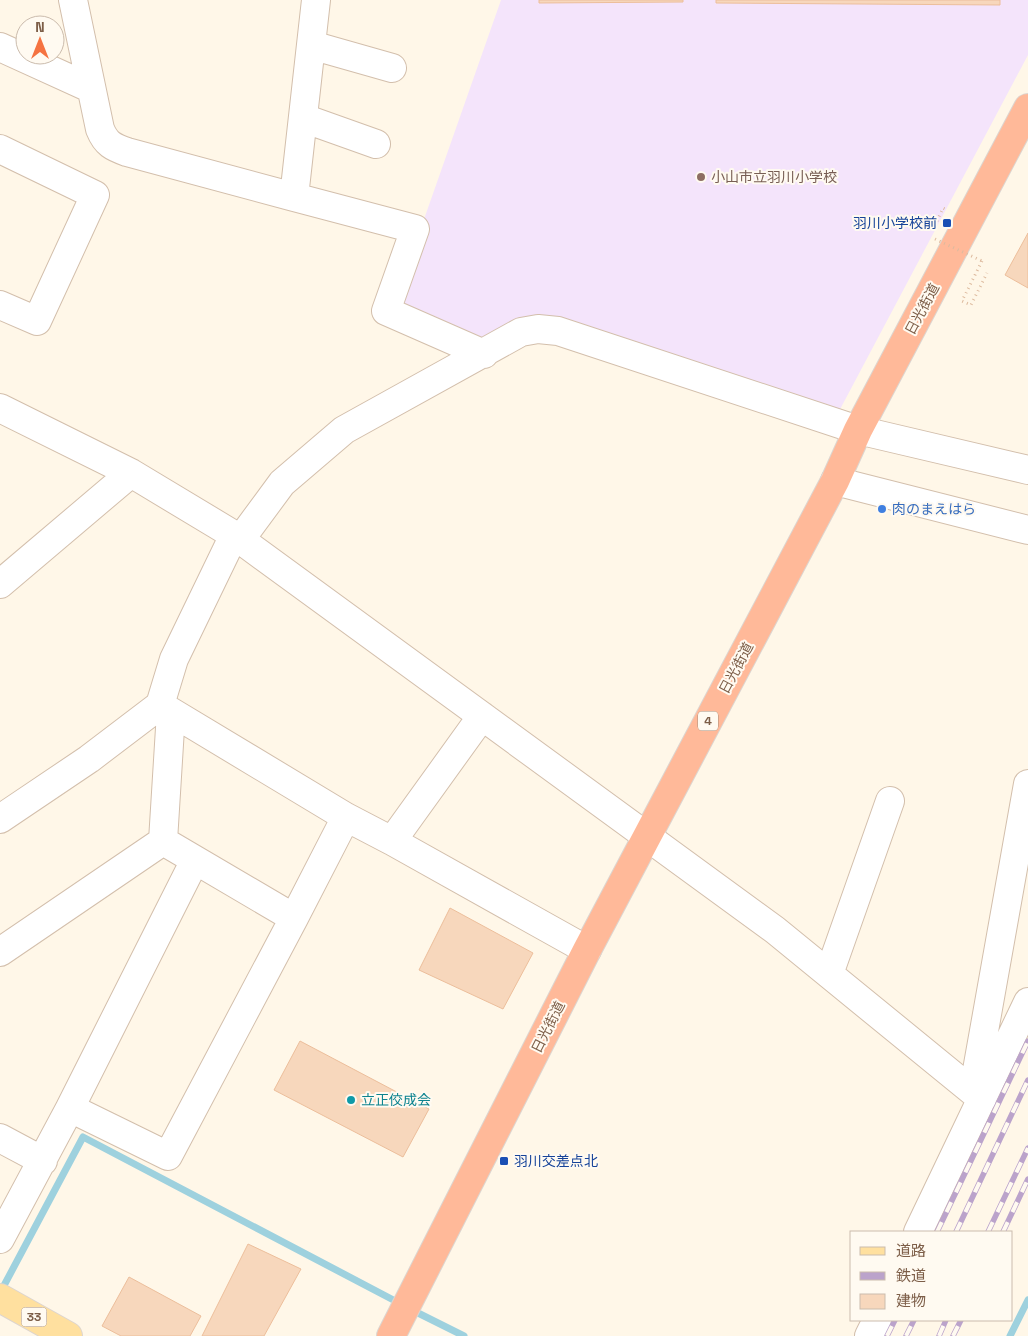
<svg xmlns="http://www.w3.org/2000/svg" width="1028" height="1336" font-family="'Space Grotesk','Noto Sans JP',sans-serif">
<rect width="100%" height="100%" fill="#fff7e8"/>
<path fill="#f4e4fb" d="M 501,0 L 1028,0 L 1028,55 L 837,415 L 561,325 L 484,346 L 401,310 L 396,299 Z"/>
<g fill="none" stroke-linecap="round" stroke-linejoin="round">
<path stroke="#9ed1de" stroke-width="7" d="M 0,1293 L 83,1137 L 401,1304
M 410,1309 L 464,1336
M 1010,1336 L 1028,1300"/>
</g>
<path fill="#f7d7bc" stroke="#ecbe9b" d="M 539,0 L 683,0 L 683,2 L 539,3 Z
M 716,0 L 1000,0 L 1000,5 L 716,3 Z
M 1028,233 L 1028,288 L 1005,275 Z
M 450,908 L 533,953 L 503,1009 L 419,970 Z
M 300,1041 L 429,1109 L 403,1157 L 274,1090 Z
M 248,1244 L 301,1269 L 264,1336 L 202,1336 Z
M 129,1277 L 201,1316 L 190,1336 L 121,1336 L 102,1326 Z"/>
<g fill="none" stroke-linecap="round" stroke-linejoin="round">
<g stroke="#d3bfac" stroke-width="30">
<path id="minor" d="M 73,0 L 100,129 C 106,144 113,147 127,152 L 294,197
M 316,0 L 294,197 L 415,229 L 386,311 L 484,354
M 311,45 L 392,68
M 0,47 L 90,88
M 303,118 L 376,144
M 0,149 L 95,195 L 37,321 L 0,305
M 0,408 L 131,473 L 234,535 L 775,930 L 982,1099
M 835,481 L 1028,530
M 240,540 L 282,483 L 344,430 L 521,332 L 538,329 L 558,331 L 858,430 L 1028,470
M 0,584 L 131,473
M 160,705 L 174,659 L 234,535
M 171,712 L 163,841 L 294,918
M 0,819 L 89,759 L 160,705 L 346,817 L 392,841 L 482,716
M 392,841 L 587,950
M 0,952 L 163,841
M 829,974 L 890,801
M 982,1099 L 976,1076 L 1028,784
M 70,1108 L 195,860
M 0,1138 L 43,1161
M 918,1232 L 1028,1002
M 0,1239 L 70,1108 L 168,1156 L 294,918 L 346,817
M 869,1336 L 877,1320"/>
</g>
<g stroke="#ddd5cf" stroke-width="30">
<path id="major" d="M 0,1298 L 68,1336"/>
</g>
<g stroke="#ddd5cf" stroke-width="30">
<path id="highway" d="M 391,1336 L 587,950 L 835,481 L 858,430 L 1028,108"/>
</g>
<path stroke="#ddba9e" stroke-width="3" stroke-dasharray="1 4" stroke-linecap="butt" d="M 937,221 L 943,208 L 947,210
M 982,261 L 962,301 L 971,305 L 987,273"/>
<use href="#minor" stroke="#fff" stroke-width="28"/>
<use href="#major" stroke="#ffe09f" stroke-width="28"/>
<use href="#highway" stroke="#ffb999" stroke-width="28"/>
<g stroke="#bba3cb" stroke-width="5.5">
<path id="rail" d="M 937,1232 L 1028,1041
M 956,1232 L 1028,1080
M 988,1232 L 1028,1148
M 1003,1232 L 1028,1179
M 887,1336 L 895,1320
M 906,1336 L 914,1320
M 939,1336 L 946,1320
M 953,1336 L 961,1320"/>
</g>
<use href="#rail" stroke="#fffaf1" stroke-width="4" stroke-dasharray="11" stroke-linecap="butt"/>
<path stroke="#ddba9e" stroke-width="3" stroke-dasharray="1 4" stroke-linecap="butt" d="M 935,239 L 982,261"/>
</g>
<circle fill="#8d6e63" stroke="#fffaf1" stroke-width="2" cx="701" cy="177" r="5"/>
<g fill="#1a4fb4" stroke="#fffaf1" stroke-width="2">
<rect x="942" y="218" width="10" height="10" rx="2.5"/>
<rect x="499" y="1156" width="10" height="10" rx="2.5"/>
</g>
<circle fill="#3f7fe0" stroke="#fffaf1" stroke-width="2" cx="882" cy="509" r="5"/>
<circle fill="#0f9aa8" stroke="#fffaf1" stroke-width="2" cx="351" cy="1100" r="5"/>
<g text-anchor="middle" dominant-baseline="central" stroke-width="4" stroke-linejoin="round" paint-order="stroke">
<g fill="#fffaf1" stroke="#a48d7b" stroke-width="1">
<rect x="698" y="711.5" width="20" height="19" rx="4"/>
<rect x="21.5" y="1307.5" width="25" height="19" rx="4"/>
</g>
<g font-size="12" font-weight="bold" fill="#7d5e48">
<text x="708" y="721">4</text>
<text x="34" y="1317">33</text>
</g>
<g font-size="14" fill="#785e54" stroke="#fffaf1" text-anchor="start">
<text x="711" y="177">小山市立羽川小学校</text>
</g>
<g font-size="14" fill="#164399" stroke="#fffaf1" text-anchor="end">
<text x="937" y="223">羽川小学校前</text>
<text x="514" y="1161" text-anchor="start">羽川交差点北</text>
</g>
<g font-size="14" fill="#7d5e48" stroke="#fffaf1">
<text transform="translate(922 309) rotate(-62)">日光街道</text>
<text transform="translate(736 668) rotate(-62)">日光街道</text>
<text transform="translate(548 1027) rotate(-63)">日光街道</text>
</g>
<g font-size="14" fill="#366cbe" stroke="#fffaf1" text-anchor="start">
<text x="892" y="509">肉のまえはら</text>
</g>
<g font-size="14" fill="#0d838f" stroke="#fffaf1" text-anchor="start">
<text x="361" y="1100">立正佼成会</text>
</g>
</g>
<rect x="850" y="1231" width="162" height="90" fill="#fffaf1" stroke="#cbbcad"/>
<rect x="860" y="1247" width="25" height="8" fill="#ffe09f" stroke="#cbbcad"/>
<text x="896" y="1256" font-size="15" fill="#7d5e48">道路</text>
<rect x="860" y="1272" width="25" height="8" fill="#bba3cb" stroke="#cbbcad"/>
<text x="896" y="1281" font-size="15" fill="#7d5e48">鉄道</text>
<rect x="860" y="1294" width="25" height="15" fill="#f7d7bc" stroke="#cbbcad"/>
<text x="896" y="1306" font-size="15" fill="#7d5e48">建物</text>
<g transform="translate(40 40)"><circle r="24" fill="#fffaf1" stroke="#cbbcad"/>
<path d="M0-4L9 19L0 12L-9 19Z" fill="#f57341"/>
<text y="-8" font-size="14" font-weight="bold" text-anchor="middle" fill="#7d5e48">N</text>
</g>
</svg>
